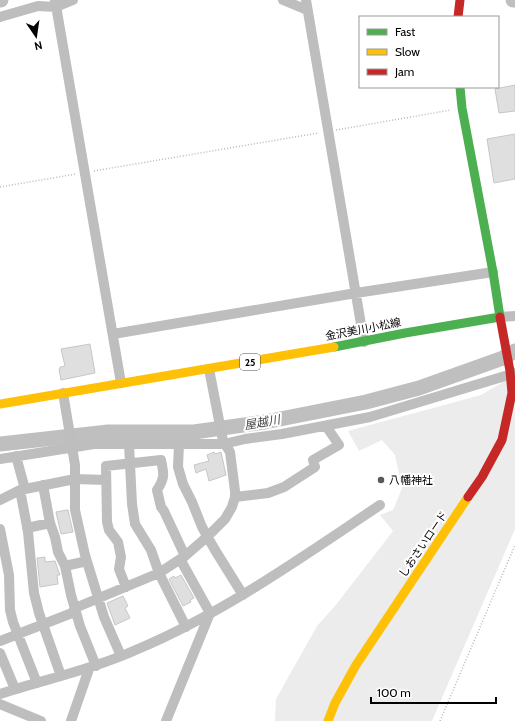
<svg xmlns="http://www.w3.org/2000/svg" width="515" height="721" font-family="Cabin,'Noto Sans JP',sans-serif">
<rect width="100%" height="100%" fill="#fff"/>
<path fill="#ececec" d="M 515,375 L 515,529 L 432,721 L 275,721 L 276,699 L 317,626 L 335,606 L 393,531 L 380,515 L 393,510 L 402,488 L 395,455 L 382,440 L 359,451 L 348,431 L 481,395 Z"/>
<g fill="none" stroke-linecap="round" stroke-linejoin="round">
<path stroke="#bfbfbf" stroke-width="15" d="M 0,0 L 1,0
M 513,0 L 515,0
M 0,444 L 108,432 L 194,432 L 265,422 L 366,402 L 419,388 L 503,358 L 515,351"/>
</g>
<path fill="#dfdfdf" stroke="#c7c7c7" d="M 515,85 L 515,111 L 499,113 L 495,89 Z
M 515,134 L 515,179 L 494,183 L 487,139 Z
M 90,344 L 95,373 L 61,380 L 59,369 L 60,369 L 60,367 L 65,366 L 61,349 Z
M 214,452 L 215,454 L 221,452 L 226,475 L 209,481 L 206,469 L 196,473 L 194,465 L 209,461 L 207,455 Z
M 67,510 L 68,510 L 73,532 L 61,534 L 56,512 Z
M 45,557 L 45,562 L 55,561 L 60,575 L 57,575 L 58,584 L 40,587 L 37,558 Z
M 181,575 L 194,598 L 190,600 L 191,602 L 183,606 L 169,579 L 174,576 L 175,578 Z
M 123,596 L 128,606 L 125,608 L 130,618 L 115,625 L 107,603 Z"/>
<g fill="none" stroke-linecap="round" stroke-linejoin="round">
<path stroke="#b9b9b9" stroke-width="1.5" stroke-dasharray="1 2" stroke-linecap="butt" d="M 336,130 L 451,110
M 94,171 L 319,133
M 0,187 L 76,174
M 440,721 L 515,545"/>
<path stroke="#bebebe" stroke-width="10" d="M 55,0 L 121,383
M 283,0 L 307,10
M 306,0 L 364,342
M 0,17 L 38,6 L 56,7 L 73,0
M 500,317 L 515,316
M 113,334 L 356,293 L 493,272
M 63,393 L 75,465 L 75,510 L 85,555 L 104,617 L 121,656
M 129,444 L 132,504 L 135,524 L 151,550 L 159,573 L 186,627
M 179,444 L 178,467 L 183,484 L 192,502 L 202,527 L 215,550 L 243,595
M 16,456 L 25,489
M 0,459 L 94,444 L 224,444 L 245,439 L 282,434 L 370,417 L 515,373
M 43,485 L 50,523 L 55,537 L 58,552 L 65,566 L 71,595 L 80,626 L 96,666
M 20,490 L 28,532 L 34,593 L 39,613 L 61,676
M 235,497 L 268,493 L 284,487 L 315,467 L 313,460 L 339,445 L 326,426
M 0,500 L 20,490 L 75,479 L 106,480
M 27,528 L 50,523
M 0,529 L 9,575 L 10,610 L 13,622 L 37,683
M 180,559 L 210,613
M 65,566 L 87,561
M 126,587 L 119,569 L 121,557 L 118,542 L 109,530 L 107,522 L 106,466 L 161,460 C 164,474 165,478 157,490 L 161,507 L 164,511 L 185,556
M 0,641 L 72,613 L 75,608 L 159,573 L 185,556 L 208,536 L 225,519 L 232,507 L 235,497 L 235,491 L 230,452 L 223,441 L 209,369
M 0,653 L 15,689
M 0,694 C 46,679 94,669 138,649 C 225,612 302,557 380,505
M 0,704 L 41,721
M 71,721 L 89,669
M 166,721 L 210,613"/>
<path stroke="#4caf50" stroke-width="9" d="M 334,347 L 405,333 L 500,317 L 493,272 L 462,108 L 460,87"/>
<path stroke="#ffc107" stroke-width="9" d="M 0,404 L 334,347
M 328,721 L 335,703 L 356,665 L 468,497"/>
<path stroke="#c62828" stroke-width="9" d="M 458,17 L 460,0
M 468,497 L 482,477 L 502,440 L 512,393 L 510,371 L 500,317"/>
</g>
<circle fill="#595959" stroke="#fff" stroke-width="1.5" cx="381" cy="480" r="4"/>
<g text-anchor="middle" dominant-baseline="central" stroke-width="4" stroke-linejoin="round" paint-order="stroke">
<rect fill="#fff" stroke="#4c4c4c" stroke-width="1" x="240" y="354" width="20" height="16" rx="3"/>
<g font-size="10" font-weight="bold" fill="#000">
<text x="250" y="362">25</text>
</g>
<g font-size="11" fill="#000" stroke="#fff">
<text transform="translate(363 329) rotate(-11)">金沢美川小松線</text>
<text transform="translate(423 544) rotate(-56)">しおさいロード</text>
</g>
<g font-size="11" fill="#000" stroke="#fff" text-anchor="start">
<text x="389" y="480">八幡神社</text>
</g>
<g font-size="12" font-style="italic" fill="#444" stroke="#fff">
<text transform="translate(262 422) rotate(-10)">屋越川</text>
</g>
</g>
<rect x="359" y="16" width="140" height="72" fill="#ffffff" stroke="#999999"/>
<rect x="367" y="29" width="20" height="6" fill="#4caf50" stroke="#999999"/>
<text x="395" y="36" font-size="12" fill="#000000">Fast</text>
<rect x="367" y="49" width="20" height="6" fill="#ffc107" stroke="#999999"/>
<text x="395" y="56" font-size="12" fill="#000000">Slow</text>
<rect x="367" y="69" width="20" height="6" fill="#c62828" stroke="#999999"/>
<text x="395" y="76" font-size="12" fill="#000000">Jam</text>
<g transform="translate(36 36) rotate(167)" stroke="#ffffff" stroke-width="3" paint-order="stroke">
<path d="M0-3L7 15L0 10L-7 15Z" fill="#000000"/>
<text y="-6" font-size="11" font-weight="bold" text-anchor="middle" fill="#000000">N</text>
</g>
<path d="M371 697v6h125v-6" fill="none" stroke="#000000" stroke-width="2"/>
<text x="377" y="697" font-size="12" fill="#000000" stroke="#ffffff" stroke-width="3" paint-order="stroke">100 m</text>
</svg>
